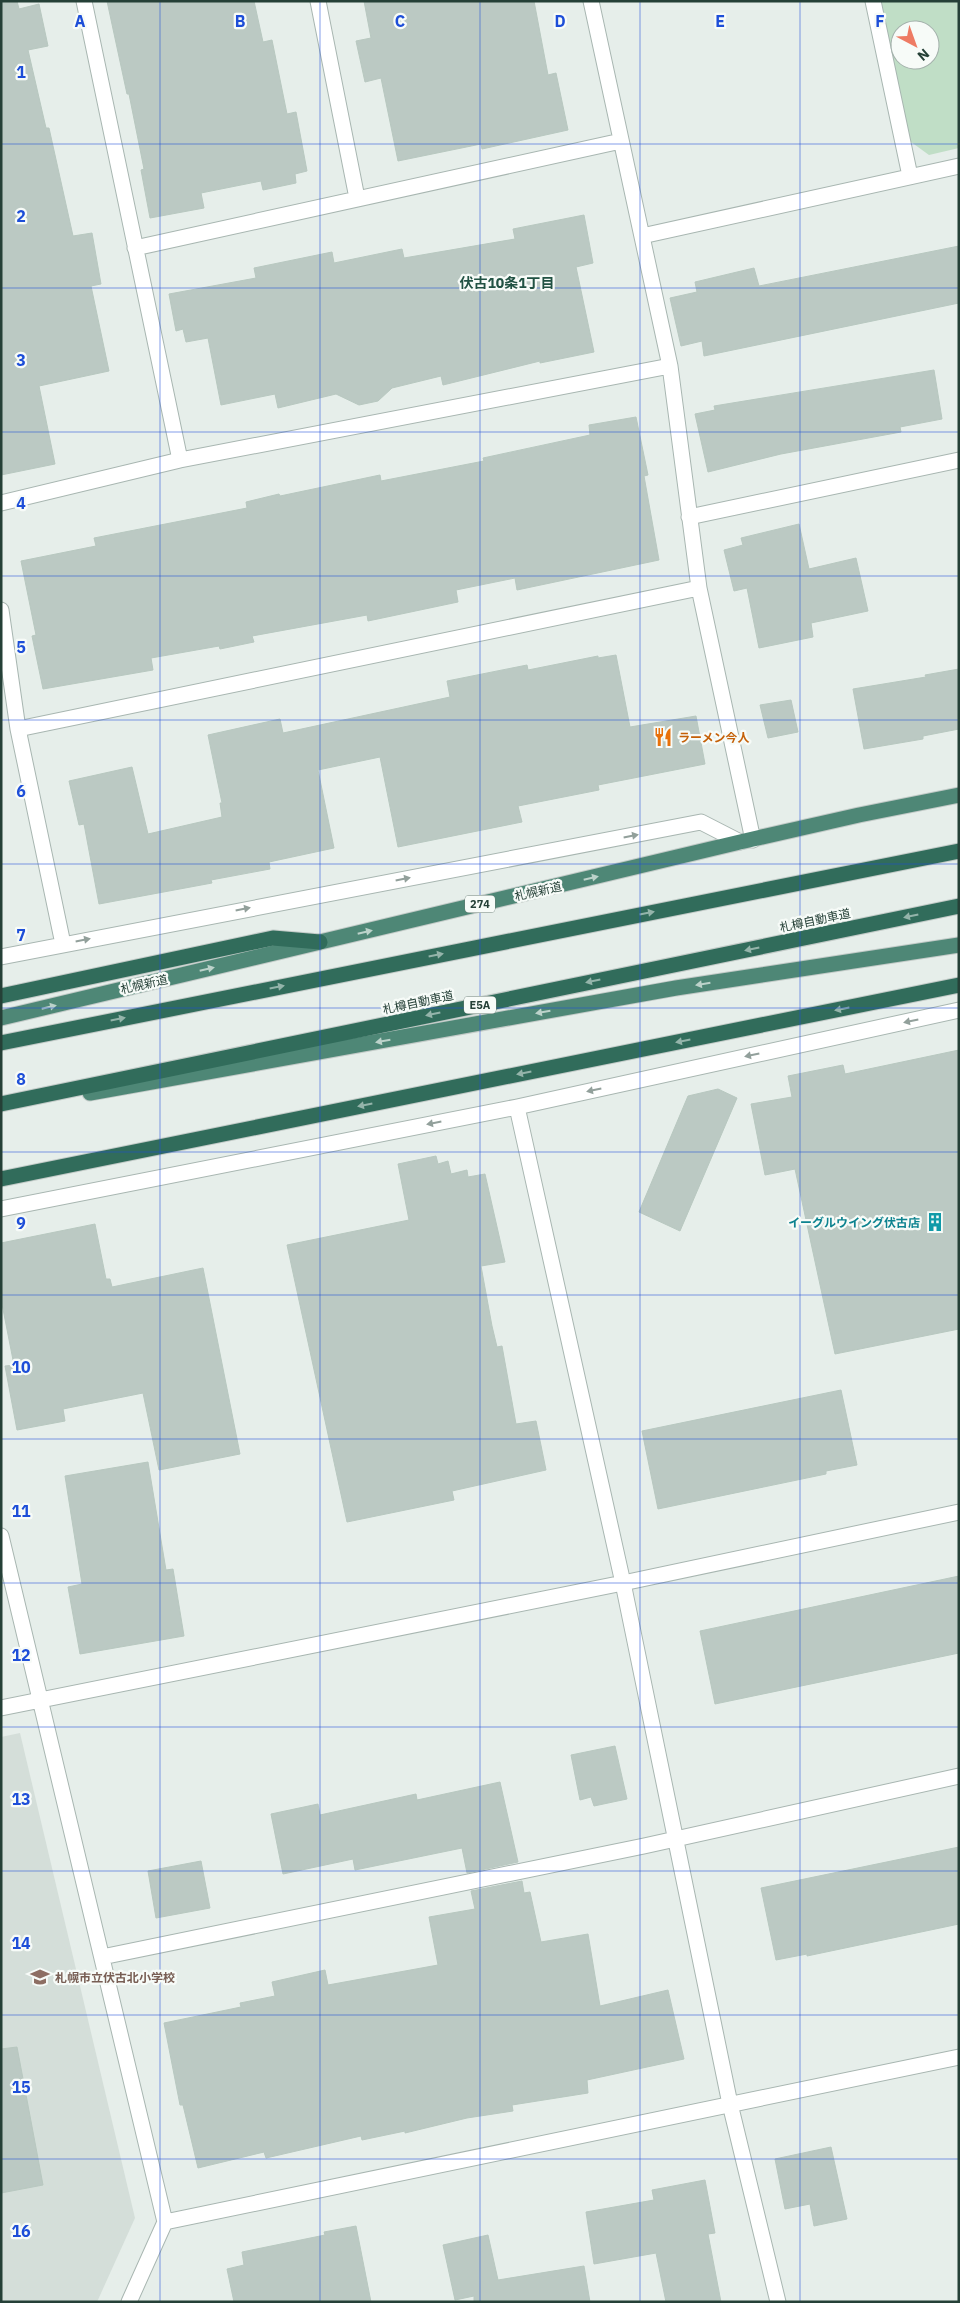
<svg xmlns="http://www.w3.org/2000/svg" width="960" height="2303" font-family="'IBM Plex Sans','Noto Sans JP',sans-serif">
<rect width="100%" height="100%" fill="#e6eeea"/>
<path fill="#d4ded9" d="M 20,1733 L 135,2218 L 97,2302 L 1,2302 L 1,1737 Z"/>
<path fill="#c0dec6" fill-rule="evenodd" d="M 879,1 L 959,1 L 959,148 L 929,155 L 907,139 ZM 900,30 L 930,30 L 930,60 L 900,60 Z"/>
<path fill="#bbc9c3" stroke="#b8c8c0" d="M 1,1 L 17,1 L 19,9 L 39,4 L 48,46 L 28,50 L 46,128 L 49,128 L 73,236 L 92,233 L 101,284 L 91,286 L 109,371 L 39,386 L 55,464 L 1,475 Z
M 107,1 L 254,1 L 263,42 L 272,40 L 287,114 L 296,112 L 307,171 L 295,174 L 296,183 L 263,190 L 261,181 L 201,193 L 204,208 L 150,218 L 141,170 L 144,169 L 129,94 L 127,94 Z
M 364,1 L 534,1 L 548,75 L 556,73 L 568,130 L 482,149 L 481,144 L 398,161 L 381,78 L 365,82 L 356,41 L 371,38 Z
M 584,215 L 593,263 L 576,267 L 594,352 L 540,363 L 540,361 L 443,385 L 441,376 L 392,388 L 378,401 L 359,405 L 336,394 L 278,408 L 275,394 L 221,405 L 208,338 L 186,342 L 183,329 L 176,331 L 169,294 L 256,278 L 254,268 L 332,252 L 334,263 L 402,249 L 404,258 L 515,239 L 513,229 Z
M 959,246 L 959,303 L 704,356 L 702,341 L 681,346 L 670,298 L 697,292 L 695,282 L 754,268 L 759,286 Z
M 934,370 L 942,419 L 900,427 L 901,432 L 781,454 L 708,472 L 695,414 L 715,410 L 714,406 Z
M 636,417 L 648,475 L 644,476 L 659,560 L 517,590 L 515,578 L 456,590 L 458,602 L 368,621 L 367,615 L 252,636 L 254,642 L 220,649 L 219,646 L 151,658 L 153,670 L 43,689 L 32,636 L 36,635 L 21,561 L 96,546 L 94,538 L 247,508 L 246,502 L 279,494 L 280,496 L 380,475 L 381,481 L 484,461 L 483,458 L 590,435 L 589,425 Z
M 799,524 L 809,569 L 856,558 L 868,611 L 811,623 L 813,637 L 759,648 L 747,588 L 734,591 L 724,550 L 743,545 L 741,538 Z
M 616,655 L 630,727 L 696,716 L 705,764 L 598,785 L 599,790 L 518,806 L 522,822 L 398,847 L 380,757 L 318,770 L 334,848 L 269,862 L 270,869 L 211,880 L 212,883 L 99,904 L 84,824 L 79,825 L 69,781 L 132,767 L 148,834 L 222,817 L 220,803 L 222,803 L 208,735 L 280,719 L 283,733 L 450,697 L 447,681 L 527,665 L 528,670 L 598,656 L 598,658 Z
M 959,669 L 959,729 L 923,736 L 923,739 L 864,749 L 853,689 L 926,677 L 925,675 Z
M 791,700 L 798,732 L 768,738 L 760,705 Z
M 959,1050 L 959,1329 L 835,1354 L 795,1169 L 765,1175 L 751,1104 L 792,1097 L 788,1076 L 843,1065 L 845,1074 Z
M 718,1089 L 737,1098 L 680,1231 L 639,1212 L 688,1096 Z
M 436,1156 L 438,1164 L 448,1161 L 451,1174 L 467,1170 L 468,1177 L 485,1174 L 505,1262 L 481,1266 L 492,1326 L 497,1347 L 502,1346 L 516,1424 L 536,1421 L 546,1470 L 452,1491 L 454,1500 L 347,1522 L 287,1245 L 409,1220 L 398,1164 Z
M 95,1224 L 106,1279 L 110,1279 L 112,1287 L 203,1268 L 240,1454 L 159,1470 L 143,1393 L 63,1409 L 65,1421 L 17,1430 L 5,1366 L 14,1365 L 1,1299 L 1,1243 Z
M 841,1390 L 857,1465 L 826,1471 L 826,1474 L 658,1509 L 642,1431 Z
M 148,1462 L 166,1570 L 173,1569 L 184,1636 L 80,1654 L 68,1587 L 82,1584 L 65,1476 Z
M 959,1576 L 959,1653 L 715,1704 L 700,1631 Z
M 615,1746 L 627,1799 L 594,1806 L 591,1797 L 580,1800 L 571,1755 Z
M 500,1782 L 518,1862 L 467,1873 L 462,1848 L 355,1870 L 353,1859 L 283,1874 L 271,1814 L 318,1804 L 320,1815 L 416,1794 L 417,1800 Z
M 959,1847 L 959,1924 L 807,1956 L 807,1954 L 776,1960 L 761,1888 Z
M 201,1861 L 210,1908 L 156,1918 L 148,1871 Z
M 522,1881 L 524,1893 L 530,1892 L 541,1942 L 588,1934 L 600,2006 L 668,1990 L 684,2059 L 587,2080 L 588,2093 L 512,2105 L 513,2111 L 467,2118 L 405,2133 L 405,2131 L 362,2140 L 361,2136 L 266,2158 L 264,2152 L 198,2168 L 183,2105 L 180,2105 L 164,2023 L 241,2007 L 240,2003 L 275,1996 L 272,1982 L 325,1970 L 328,1985 L 438,1965 L 429,1917 L 475,1909 L 471,1891 Z
M 17,2047 L 43,2185 L 1,2193 L 1,2049 Z
M 831,2147 L 847,2219 L 814,2226 L 810,2204 L 785,2209 L 775,2159 Z
M 705,2180 L 715,2233 L 708,2234 L 721,2302 L 666,2302 L 656,2253 L 594,2264 L 586,2212 L 654,2200 L 652,2190 Z
M 356,2226 L 371,2302 L 234,2302 L 227,2269 L 244,2265 L 242,2252 L 325,2235 L 324,2232 Z
M 488,2235 L 498,2280 L 584,2266 L 590,2302 L 474,2302 L 474,2296 L 455,2300 L 443,2245 Z"/>
<g fill="none" stroke-linecap="round" stroke-linejoin="round">
<g stroke="#a8b6b1" stroke-width="17">
<path id="minor" d="M 84,1 L 180,460
M 318,1 L 357,198
M 591,1 L 670,366 L 699,588 L 753,840
M 873,1 L 910,176
M 642,236 L 959,166
M 135,248 L 621,141
M 1,503 L 180,460 L 670,366
M 689,517 L 959,460
M 1,610 L 18,729 L 63,944
M 18,729 L 699,588
M 1,957 L 701,822 L 740,842
M 517,1107 L 623,1583 L 730,2104 L 778,2302
M 1,1209 L 517,1107 L 959,1010
M 1,1536 L 165,2222 L 129,2302
M 1,1708 L 623,1583 L 959,1512
M 102,1957 L 644,1846 L 959,1776
M 165,2222 L 959,2057"/>
</g>
<g stroke="#c2cac7" stroke-width="17">
<path id="trunk" d="M 1,1018 L 740,842 L 859,815 L 959,795
M 90,1093 L 676,988 L 959,945"/>
</g>
<g stroke="#c2cac7" stroke-width="17">
<path id="motorway" d="M 1,996 L 273,938 L 320,942
M 1,1043 L 959,851
M 1,1104 L 959,906
M 1,1179 L 959,985"/>
</g>
<use href="#minor" stroke="#fff" stroke-width="15"/>
<use href="#trunk" stroke="#4e8776" stroke-width="15"/>
<use href="#motorway" stroke="#316c5b" stroke-width="15"/>
</g>
<defs><path id="oneway-solid" d="M-6-.8H1V-3.2L6.5 0L1 3.2V.8H-6Z" transform="scale(1.25)"/></defs>
<g fill="#92a09b">
<use href="#oneway-solid" transform="translate(631 836) rotate(-11)"/>
<use href="#oneway-solid" transform="translate(403 879) rotate(-11)"/>
<use href="#oneway-solid" transform="translate(243 909) rotate(-11)"/>
<use href="#oneway-solid" transform="translate(83 940) rotate(-11)"/>
<use href="#oneway-solid" transform="translate(911 1021) rotate(168)"/>
<use href="#oneway-solid" transform="translate(752 1055) rotate(168)"/>
<use href="#oneway-solid" transform="translate(594 1090) rotate(168)"/>
<use href="#oneway-solid" transform="translate(434 1123) rotate(169)"/>
</g>
<g fill="#bcd2ca">
<use href="#oneway-solid" transform="translate(591 878) rotate(-13)"/>
<use href="#oneway-solid" transform="translate(365 932) rotate(-13)"/>
<use href="#oneway-solid" transform="translate(207 969) rotate(-13)"/>
<use href="#oneway-solid" transform="translate(703 984) rotate(171)"/>
<use href="#oneway-solid" transform="translate(49 1007) rotate(-13)"/>
<use href="#oneway-solid" transform="translate(543 1012) rotate(170)"/>
<use href="#oneway-solid" transform="translate(383 1041) rotate(170)"/>
</g>
<g fill="#94b4aa">
<use href="#oneway-solid" transform="translate(647 913) rotate(-11)"/>
<use href="#oneway-solid" transform="translate(911 916) rotate(168)"/>
<use href="#oneway-solid" transform="translate(752 949) rotate(168)"/>
<use href="#oneway-solid" transform="translate(436 955) rotate(-11)"/>
<use href="#oneway-solid" transform="translate(593 981) rotate(168)"/>
<use href="#oneway-solid" transform="translate(277 987) rotate(-11)"/>
<use href="#oneway-solid" transform="translate(842 1009) rotate(169)"/>
<use href="#oneway-solid" transform="translate(433 1014) rotate(168)"/>
<use href="#oneway-solid" transform="translate(118 1019) rotate(-11)"/>
<use href="#oneway-solid" transform="translate(683 1041) rotate(169)"/>
<use href="#oneway-solid" transform="translate(524 1073) rotate(169)"/>
<use href="#oneway-solid" transform="translate(365 1105) rotate(169)"/>
</g>
<path fill="none" stroke="#1d4ed8" stroke-width="1" stroke-opacity="0.55" d="M 160,1 L 160,2302M 320,1 L 320,2302M 480,1 L 480,2302M 640,1 L 640,2302M 800,1 L 800,2302M 1,144 L 959,144M 1,288 L 959,288M 1,432 L 959,432M 1,576 L 959,576M 1,720 L 959,720M 1,864 L 959,864M 1,1008 L 959,1008M 1,1152 L 959,1152M 1,1295 L 959,1295M 1,1439 L 959,1439M 1,1583 L 959,1583M 1,1727 L 959,1727M 1,1871 L 959,1871M 1,2015 L 959,2015M 1,2159 L 959,2159"/>
<defs>
<g id="restaurant-bare" transform="scale(1.5)"><path d="M-5-6h1v4h1v-4h1v4h1v-4h1v5L-1.5 .5V6h-2V.5L-5-1ZM5-6V6H3V1.5H1.5Q1.5-4 5-6Z" fill="#e8710a" stroke="#f7fbf8" stroke-width="2.5" paint-order="stroke"/></g>
<g id="building-bare" transform="scale(1.5)"><path d="M-4-6H4V6H1V3H-1V6H-4ZM-2.5-4.3h1.7v1.8h-1.7ZM.8-4.3h1.7v1.8H.8ZM-2.5-1h1.7V.8h-1.7ZM.8-1h1.7V.8H.8Z" fill="#0f9aa8" stroke="#f7fbf8" stroke-width="2.5" paint-order="stroke"/></g>
<g id="school-bare" transform="scale(1.5)"><path d="M0-5L7-2L0 1L-7-2ZM-4 1L0 2.5L4 1V4Q0 6-4 4Z" fill="#8d6e63" stroke="#f7fbf8" stroke-width="2.5" paint-order="stroke"/></g>
</defs>
<g fill-rule="evenodd">
<use href="#restaurant-bare" x="663" y="737"/>
<use href="#building-bare" x="935" y="1222"/>
<use href="#school-bare" x="40" y="1977"/>
</g>
<g text-anchor="middle" dominant-baseline="central" stroke-width="4.5" stroke-linejoin="round" paint-order="stroke">
<g fill="#f7fbf8" stroke="#647871" stroke-width="1">
<rect x="465" y="895.5" width="30" height="17" rx="4"/>
<rect x="464" y="996.5" width="32" height="17" rx="4"/>
</g>
<g font-size="11" font-weight="bold" fill="#254037">
<text x="480" y="904">274</text>
<text x="480" y="1005">E5A</text>
</g>
<g font-size="12" font-weight="bold" fill="#c56008" stroke="#f7fbf8" text-anchor="start">
<text x="678" y="737">ラーメン今人</text>
</g>
<g font-size="12" fill="#254037" stroke="#f7fbf8">
<text transform="translate(538 891) rotate(-13)">札幌新道</text>
<text transform="translate(815 920) rotate(-12)">札樽自動車道</text>
<text transform="translate(144 984) rotate(-13)">札幌新道</text>
<text transform="translate(418 1002) rotate(-12)">札樽自動車道</text>
</g>
<g font-size="12" font-weight="bold" fill="#0d838f" stroke="#f7fbf8" text-anchor="end">
<text x="920" y="1222">イーグルウイング伏古店</text>
</g>
<g font-size="12" font-weight="bold" fill="#785e54" stroke="#f7fbf8" text-anchor="start">
<text x="55" y="1977">札幌市立伏古北小学校</text>
</g>
<g font-size="14" font-weight="bold" fill="#215243" stroke="#f7fbf8">
<text x="507" y="283">伏古10条1丁目</text>
</g>
</g>
<g font-size="16" text-anchor="middle" font-weight="bold" fill="#1d4ed8" stroke="#f7fbf8" stroke-width="4.5" stroke-linejoin="round" paint-order="stroke">
<text x="80" y="27">A</text>
<text x="240" y="27">B</text>
<text x="400" y="27">C</text>
<text x="560" y="27">D</text>
<text x="720" y="27">E</text>
<text x="880" y="27">F</text>
<text x="21" y="78">1</text>
<text x="21" y="222">2</text>
<text x="21" y="366">3</text>
<text x="21" y="509">4</text>
<text x="21" y="653">5</text>
<text x="21" y="797">6</text>
<text x="21" y="941">7</text>
<text x="21" y="1085">8</text>
<text x="21" y="1229">9</text>
<text x="21" y="1373">10</text>
<text x="21" y="1517">11</text>
<text x="21" y="1661">12</text>
<text x="21" y="1805">13</text>
<text x="21" y="1949">14</text>
<text x="21" y="2093">15</text>
<text x="21" y="2237">16</text>
</g>
<rect width="960" height="2303" fill="none" stroke="#254037" stroke-width="5"/>
<g transform="translate(915 45) rotate(139)"><circle r="24" fill="#f7fbf8" stroke="#a3b0ab"/>
<path d="M0-4L9 19L0 12L-9 19Z" fill="#ee7b64"/>
<text y="-8" font-size="14" font-weight="bold" text-anchor="middle" fill="#254037">N</text>
</g>
</svg>
